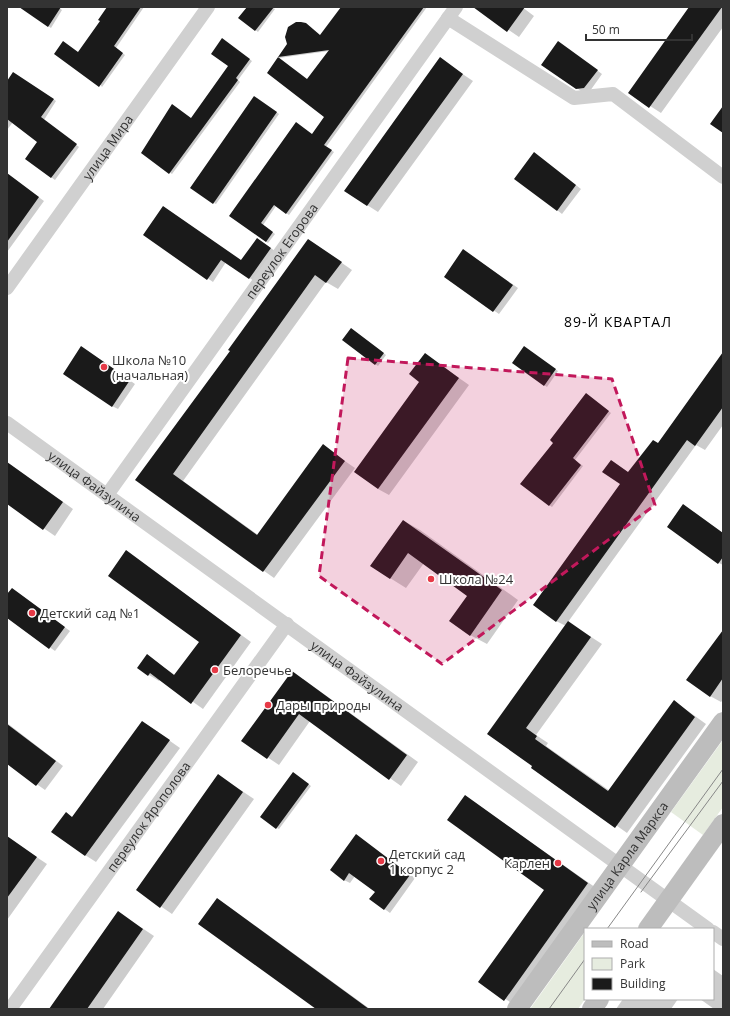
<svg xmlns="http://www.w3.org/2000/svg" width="730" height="1016" font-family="'Open Sans',sans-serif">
<rect width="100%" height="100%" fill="#fff"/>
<path fill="#e6ecdf" d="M 723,740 L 723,807 L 703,835 L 671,812 Z
M 585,932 L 585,999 L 578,1009 L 530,1009 Z"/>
<path fill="#0003" fill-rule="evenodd" d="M 20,7 L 58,7 L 62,10 L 51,28 Z
M 108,7 L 144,7 L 116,48 L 125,55 L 102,87 L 79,53 L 102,21 Z
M 248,7 L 272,7 L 275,9 L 258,32 L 240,17 Z
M 342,7 L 427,7 L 326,147 L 334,152 L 289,215 L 276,206 L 263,225 L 275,234 L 268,243 L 230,216 L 313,135 L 326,117 L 268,72 L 289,44 L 321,36 ZM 329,51 L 307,80 L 279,58 Z
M 522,7 L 534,16 L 519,37 L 476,8 Z
M 690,7 L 723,7 L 723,27 L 661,113 L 630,93 Z
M 224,41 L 252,61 L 238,80 L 240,82 L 172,174 L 143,153 L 192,119 L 229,66 Z
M 564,46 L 602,74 L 590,91 L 582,92 L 577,88 Z
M 440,59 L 473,81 L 378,212 L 367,205 Z
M 17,75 L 56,101 L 44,120 L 79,147 L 55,180 L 26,159 L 39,142 L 13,122 L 7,130 L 7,83 Z
M 257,98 L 279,114 L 216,204 L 214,203 Z
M 540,157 L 581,189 L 562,214 L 557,210 Z
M 7,176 L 13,178 L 44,201 L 7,252 Z
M 164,207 L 241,261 L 262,242 L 275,251 L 254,281 L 226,262 L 213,282 L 145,235 Z
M 309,240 L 352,270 L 338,289 L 326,282 L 183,481 L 258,535 L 323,446 L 355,468 L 274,578 L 137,480 L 231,350 Z
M 469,254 L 518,288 L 499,314 L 445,277 Z
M 353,330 L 386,355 L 378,366 L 343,340 Z
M 82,347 L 135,384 L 118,409 L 112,406 Z
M 526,349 L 558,371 L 547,387 L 513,363 Z
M 425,354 L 469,385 L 389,495 L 378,489 L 421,382 Z
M 723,354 L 723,425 L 705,450 L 696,445 L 568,622 L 602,644 L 536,735 L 548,743 L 546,746 L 610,791 L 674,701 L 706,724 L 627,833 L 488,734 L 566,626 L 556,621 L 622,484 L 612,461 L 629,473 L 658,444 Z
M 588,395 L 611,413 L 575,460 L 583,466 L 552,507 L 549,505 L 554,443 Z
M 7,462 L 73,509 L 55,536 L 7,503 Z
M 694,512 L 723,533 L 723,565 L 719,563 Z
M 404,521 L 420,530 L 518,600 L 487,644 L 470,635 L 468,596 L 424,563 L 406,588 L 390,578 Z
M 127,552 L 251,642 L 203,709 L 161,679 L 159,681 L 149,675 L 147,656 L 175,675 L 200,642 Z
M 17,592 L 70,631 L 55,651 L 7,617 L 7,596 Z
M 723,632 L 723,700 L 721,702 L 710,696 Z
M 303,679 L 418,762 L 401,786 L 310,721 L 279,765 L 243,741 Z
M 143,722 L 180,748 L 96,862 L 85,855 L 73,818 Z
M 7,723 L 63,766 L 45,790 L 7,763 Z
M 218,775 L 254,799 L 172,914 L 137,890 Z
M 296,775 L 311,786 L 279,829 L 277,828 Z
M 465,796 L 599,890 L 516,1006 L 480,982 L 545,889 Z
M 361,839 L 415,878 L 390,913 L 371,899 L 376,892 L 355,876 L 350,883 L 344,880 Z
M 11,840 L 47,864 L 7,920 L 7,845 Z
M 217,899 L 228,906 L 370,1009 L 318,1009 Z
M 118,912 L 154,936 L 103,1009 L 50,1009 Z
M 713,969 L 723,976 L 723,1009 L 714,1009 L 700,999 L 713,999 Z
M 623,999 L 678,999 L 671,1009 L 616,1009 Z"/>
<path fill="#1a1a1a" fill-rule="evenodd" d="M 19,7 L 61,7 L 48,27 Z
M 107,7 L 141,7 L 114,46 L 123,53 L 99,87 L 54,54 L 63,41 L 78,52 L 100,21 L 98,20 Z
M 247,7 L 274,7 L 255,31 L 238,18 Z
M 341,7 L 424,7 L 324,145 L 332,150 L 286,214 L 274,205 L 261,223 L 273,232 L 266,242 L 229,216 L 296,122 L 312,134 L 324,117 L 267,73 L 287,44 L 285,37 L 288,27 L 296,22 L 301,22 L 306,23 L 320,35 ZM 329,50 L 307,79 L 278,57 Z
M 473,7 L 525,7 L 507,32 Z
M 689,7 L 722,7 L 649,108 L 628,93 Z
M 222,38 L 250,59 L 236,78 L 238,80 L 169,174 L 141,153 L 172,104 L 191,118 L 228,66 L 211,54 Z
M 558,41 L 598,70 L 584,88 L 576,89 L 541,65 Z
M 440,57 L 463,74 L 367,206 L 344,191 Z
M 13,72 L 54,99 L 41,117 L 77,144 L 51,178 L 25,159 L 37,142 L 7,119 L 7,81 Z
M 254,96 L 277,112 L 213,204 L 190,188 Z
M 723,106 L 723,133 L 710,124 Z
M 534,152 L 576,185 L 557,211 L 514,179 Z
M 7,173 L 39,197 L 7,242 Z
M 163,206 L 241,260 L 257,238 L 271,248 L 249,279 L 221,260 L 207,280 L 143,235 Z
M 308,239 L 342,262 L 326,283 L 315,275 L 173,474 L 257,535 L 323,444 L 345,461 L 263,572 L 135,480 L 230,351 L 228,350 Z
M 463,249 L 513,285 L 493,312 L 444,277 Z
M 351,328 L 384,353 L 375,365 L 342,340 Z
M 81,346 L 130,380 L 112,407 L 63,374 Z
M 524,346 L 556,369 L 544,386 L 512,363 Z
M 723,352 L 723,407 L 695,446 L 687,440 L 556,622 L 533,605 L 620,484 L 602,472 L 611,460 L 628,472 L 653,440 L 658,443 Z
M 425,353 L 459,378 L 378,489 L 354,472 L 419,382 L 409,374 Z
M 586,393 L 609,411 L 573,458 L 581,465 L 549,506 L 520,484 L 553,443 L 550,440 Z
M 7,462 L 63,502 L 43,530 L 7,504 Z
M 683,504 L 723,533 L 723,557 L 718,564 L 667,527 Z
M 403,520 L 502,590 L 470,636 L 449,621 L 467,596 L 408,553 L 390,579 L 370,566 Z
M 126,550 L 241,635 L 191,704 L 150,673 L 148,676 L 137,668 L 147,654 L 174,675 L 199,642 L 108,576 Z
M 12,588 L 65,627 L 49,649 L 7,618 L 7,594 Z
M 568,621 L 591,637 L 526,728 L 537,736 L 535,739 L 608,791 L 674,700 L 695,717 L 615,828 L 531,768 L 532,766 L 487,734 Z
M 723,630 L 723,678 L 710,697 L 686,680 Z
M 292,671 L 407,755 L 389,780 L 299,714 L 267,759 L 241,741 Z
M 142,721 L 170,740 L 85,856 L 51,832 L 66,812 L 72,817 Z
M 7,724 L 56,761 L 36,786 L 7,764 Z
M 293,772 L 309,784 L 276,829 L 260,817 Z
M 218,774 L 243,792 L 160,908 L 136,890 Z
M 465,795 L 588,883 L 504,1001 L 478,982 L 544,890 L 447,820 Z
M 356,834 L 410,875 L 384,910 L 369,899 L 375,892 L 349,873 L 344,881 L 330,870 Z
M 7,836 L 37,857 L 7,898 Z
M 217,898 L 369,1009 L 316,1009 L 198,924 Z
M 118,911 L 143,929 L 87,1009 L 49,1009 Z"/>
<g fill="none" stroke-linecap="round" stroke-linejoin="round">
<g stroke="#d0d0d0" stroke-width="14">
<path d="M 448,18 L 574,98 L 613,94 L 723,177"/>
<path id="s1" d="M 7,288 L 208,7"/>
<path id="s2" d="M 7,423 L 708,929"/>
<path id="s3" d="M 107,495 L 456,7"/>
<path d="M 713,932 L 723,939"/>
<path id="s4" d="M 10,1009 L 287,624"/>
</g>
<g stroke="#bdbdbd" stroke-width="20">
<path d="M 648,929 L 723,824"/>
<path id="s5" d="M 517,1009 L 723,722"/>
<path d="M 592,1009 L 599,999"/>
</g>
<path stroke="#888" stroke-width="1" d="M 641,892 L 723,781
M 607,929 L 723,769
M 549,1009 L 585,959"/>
</g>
<path fill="#c2185b" fill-opacity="0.2" stroke="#c2185b" stroke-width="3" stroke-dasharray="8 5" stroke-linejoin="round" d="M 348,358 L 612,379 L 655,505 L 442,664 L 319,576 Z"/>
<g fill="#e63946" stroke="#fff" stroke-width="1.5">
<circle cx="104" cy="367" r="4"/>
<circle cx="431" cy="579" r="4"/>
<circle cx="32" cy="613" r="4"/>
<circle cx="215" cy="670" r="4"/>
<circle cx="268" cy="705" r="4"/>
<circle cx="381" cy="861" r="4"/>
<circle cx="558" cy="863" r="4"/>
</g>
<g text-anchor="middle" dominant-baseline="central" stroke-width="4" stroke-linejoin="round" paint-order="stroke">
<g font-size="13" fill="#333" stroke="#fff">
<text stroke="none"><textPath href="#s1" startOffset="173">улица Мира</textPath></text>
<text stroke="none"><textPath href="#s3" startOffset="300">переулок Егорова</textPath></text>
<text stroke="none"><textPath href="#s2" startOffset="108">улица Файзулина</textPath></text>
<text stroke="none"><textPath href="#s2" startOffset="432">улица Файзулина</textPath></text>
<text stroke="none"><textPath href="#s4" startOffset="237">переулок Ярополова</textPath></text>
<text stroke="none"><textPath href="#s5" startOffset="189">улица Карла Маркса</textPath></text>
</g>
<g font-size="13" fill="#333" stroke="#fff" text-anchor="start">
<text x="112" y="360">Школа №10<tspan x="112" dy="15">(начальная)</tspan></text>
<text x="439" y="579">Школа №24</text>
<text x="40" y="613">Детский сад №1</text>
<text x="223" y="670">Белоречье</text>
<text x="276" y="705">Дары природы</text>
<text x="389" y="854">Детский сад<tspan x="389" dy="15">1 корпус 2</tspan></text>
<text x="550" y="863" text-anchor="end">Карлен</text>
</g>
<g font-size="14" letter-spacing="1" fill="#000" stroke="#fff">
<text x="618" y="321">89-Й КВАРТАЛ</text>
</g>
</g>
<rect width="730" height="1016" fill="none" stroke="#333333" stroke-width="16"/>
<rect x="584" y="928" width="130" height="72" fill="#ffffff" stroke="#adadad"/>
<rect x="592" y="941" width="20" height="6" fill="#bdbdbd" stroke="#adadad"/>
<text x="620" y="948" font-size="12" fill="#333333">Road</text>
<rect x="592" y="958" width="20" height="12" fill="#e6ecdf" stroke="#adadad"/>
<text x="620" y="968" font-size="12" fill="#333333">Park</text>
<rect x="592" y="978" width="20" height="12" fill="#1a1a1a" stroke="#adadad"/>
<text x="620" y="988" font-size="12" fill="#333333">Building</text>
<path d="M586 34v6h106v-6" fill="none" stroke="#333333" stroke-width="2"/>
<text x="592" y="34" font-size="12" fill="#333333" stroke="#ffffff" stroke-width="3" paint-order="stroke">50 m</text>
</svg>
